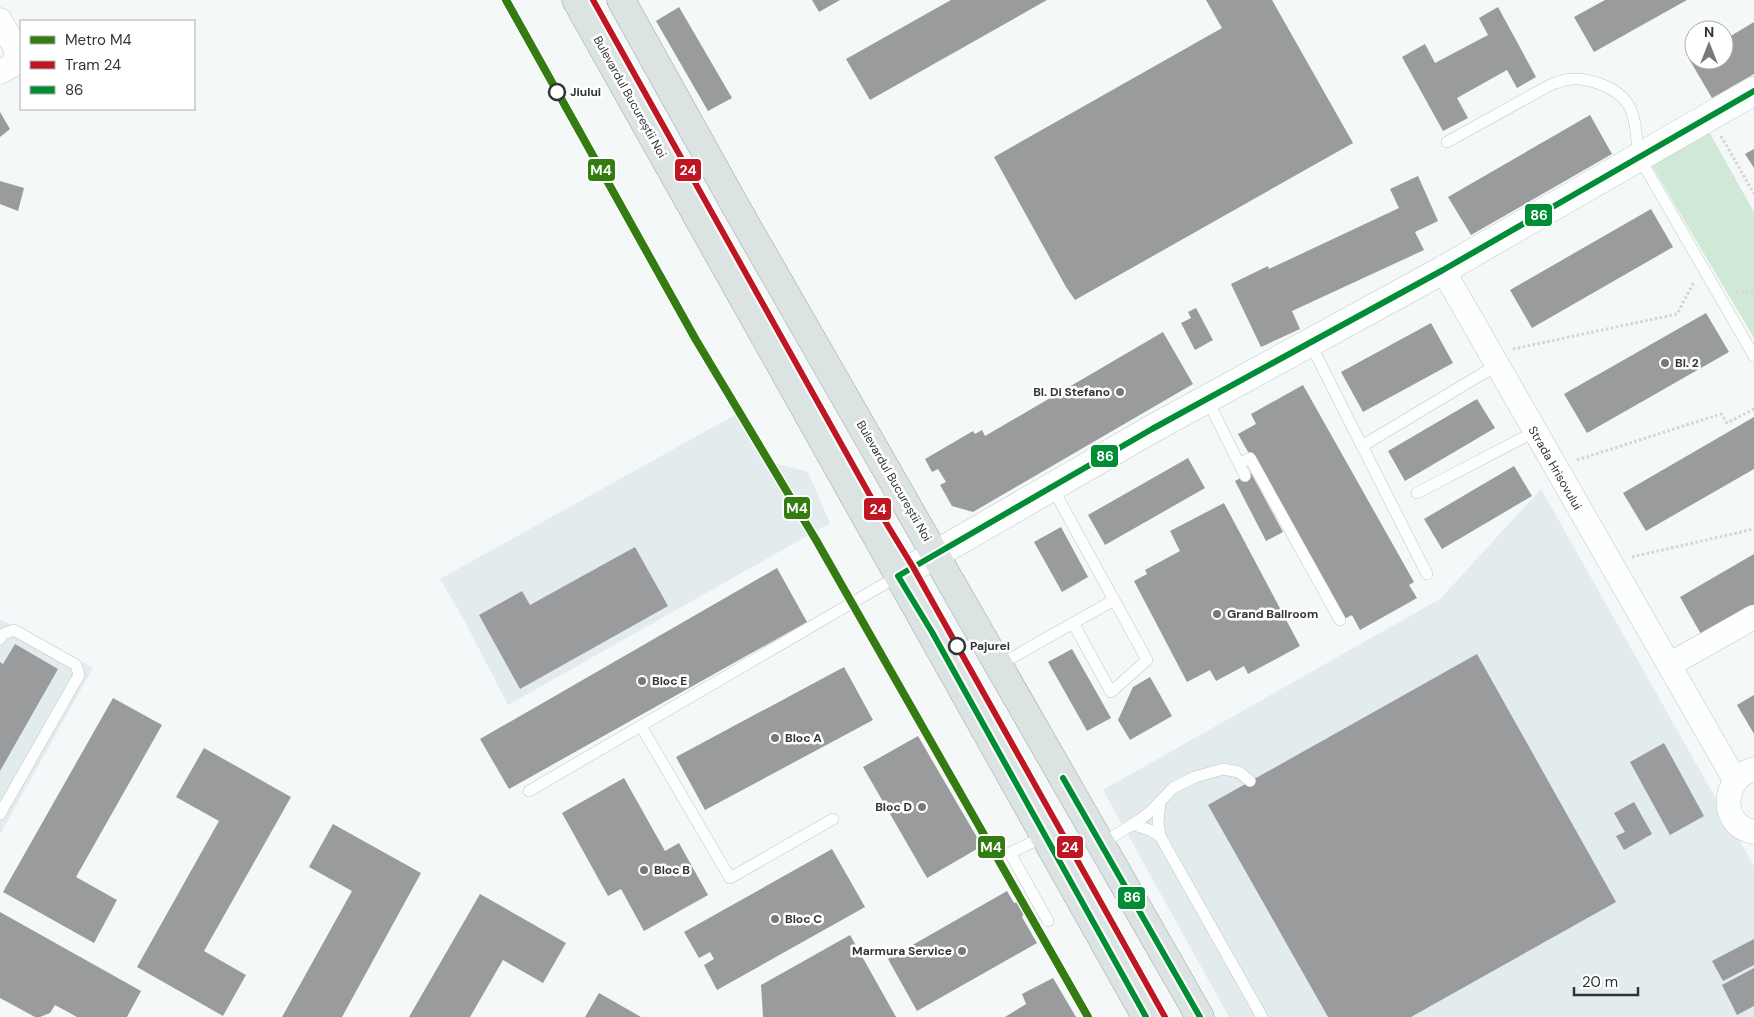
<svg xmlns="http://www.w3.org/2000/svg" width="1754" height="1017" font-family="'DM Sans',sans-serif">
<rect width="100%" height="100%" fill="#f4f8f8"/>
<path fill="#e2ebed" d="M 742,411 L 773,463 L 808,472 L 830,523 L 508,705 L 463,618 L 440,579 Z
M 1541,489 L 1754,866 L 1754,1017 L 1229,1017 L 1103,790 L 1440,599 Z
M 0,619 L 93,668 L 0,834 Z"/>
<path fill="#cfe9d6" d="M 1707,128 L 1754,212 L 1754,338 L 1649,161 Z"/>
<path fill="#999b9c" d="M 812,0 L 840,0 L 819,12 Z
M 951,0 L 1047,0 L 870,100 L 846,59 Z
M 1206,0 L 1272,0 L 1353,143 L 1075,300 L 1066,287 L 994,157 L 1222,28 Z
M 1605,0 L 1687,0 L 1594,52 L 1574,17 Z
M 679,7 L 732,98 L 708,111 L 656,21 Z
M 1498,7 L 1536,77 L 1517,88 L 1507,70 L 1457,98 L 1468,118 L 1443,131 L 1402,57 L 1425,44 L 1435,63 L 1488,35 L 1479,18 Z
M 1754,22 L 1754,74 L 1712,98 L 1689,59 L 1694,57 L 1694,60 L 1724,60 L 1724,40 Z
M 0,112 L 10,129 L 0,137 Z
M 1590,115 L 1612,154 L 1471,235 L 1448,197 Z
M 1754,149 L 1754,168 L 1745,154 Z
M 1418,176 L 1438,221 L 1415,232 L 1424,250 L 1292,311 L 1300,329 L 1261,347 L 1231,284 L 1268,266 L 1269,269 L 1399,208 L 1390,189 Z
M 0,181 L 24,188 L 18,211 L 0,204 Z
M 1651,209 L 1673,247 L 1532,328 L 1510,290 Z
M 1196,308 L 1213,340 L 1195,350 L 1181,323 L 1191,318 L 1188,312 Z
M 1706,313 L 1729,352 L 1587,433 L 1564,394 Z
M 1431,323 L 1453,363 L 1363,412 L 1341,372 Z
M 1163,332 L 1193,384 L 973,512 L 952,506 L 940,485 L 946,482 L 938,469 L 932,472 L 925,459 L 973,431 L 975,434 L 982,430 L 985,436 Z
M 1303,385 L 1414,582 L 1409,585 L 1417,598 L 1360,630 L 1352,615 L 1342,620 L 1238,434 L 1256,424 L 1251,414 Z
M 1477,399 L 1495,428 L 1405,481 L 1388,451 Z
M 1754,417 L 1754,469 L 1646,531 L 1623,493 Z
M 1188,458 L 1205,488 L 1105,545 L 1088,515 Z
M 1514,466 L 1532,496 L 1442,549 L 1424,519 Z
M 1251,473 L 1283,532 L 1266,541 L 1235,481 Z
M 1224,503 L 1300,646 L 1248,674 L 1244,666 L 1216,681 L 1210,670 L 1187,682 L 1134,581 L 1147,574 L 1145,570 L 1180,551 L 1170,531 Z
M 1061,527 L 1088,577 L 1062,592 L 1034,542 Z
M 635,547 L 668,606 L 520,689 L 479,615 L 522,591 L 530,605 Z
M 1754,554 L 1754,606 L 1702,636 L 1680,597 Z
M 777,568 L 807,622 L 509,789 L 480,739 Z
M 15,644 L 58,669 L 0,771 L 0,662 L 3,664 Z
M 1072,649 L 1111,718 L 1087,731 L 1048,662 Z
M 1477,654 L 1616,902 L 1411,1017 L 1328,1017 L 1208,805 Z
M 844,667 L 873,720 L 705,810 L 676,757 Z
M 1150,677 L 1172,716 L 1130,740 L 1118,720 L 1133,687 Z
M 1754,695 L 1754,734 L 1737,705 Z
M 113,698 L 162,725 L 76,877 L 117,900 L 94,943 L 3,892 Z
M 918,736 L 982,846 L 927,878 L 863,767 Z
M 1664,743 L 1704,816 L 1670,835 L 1630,762 Z
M 204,748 L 291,797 L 204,951 L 246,975 L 223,1016 L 137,967 L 219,821 L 176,797 Z
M 624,778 L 665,851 L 679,843 L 708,895 L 644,931 L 621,889 L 608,896 L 562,813 Z
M 1634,802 L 1652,834 L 1624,850 L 1616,836 L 1625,832 L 1614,813 Z
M 333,824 L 421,873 L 342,1017 L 282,1017 L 352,891 L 309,867 Z
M 832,849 L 865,907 L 717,990 L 704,965 L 714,959 L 710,952 L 699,958 L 684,932 Z
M 1007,891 L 1014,903 L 1023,901 L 1028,904 L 1027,910 L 1022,917 L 1037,943 L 917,1011 L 888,959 Z
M 480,894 L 566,943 L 543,983 L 503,960 L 470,1017 L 409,1017 Z
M 0,912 L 141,991 L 127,1017 L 77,1017 L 55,1005 L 50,1013 L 40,1017 L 35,1017 L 0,998 Z
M 850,935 L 896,1017 L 763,1017 L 761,985 Z
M 1754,939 L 1754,965 L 1723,981 L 1712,961 Z
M 1754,968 L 1754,1006 L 1737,1015 L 1722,985 Z
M 1053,978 L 1076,1017 L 1005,1017 L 1026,1004 L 1022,994 Z
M 599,993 L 641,1017 L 585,1017 Z"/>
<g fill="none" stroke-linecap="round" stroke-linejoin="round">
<g stroke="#c3c6c6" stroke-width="12">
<path id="service" d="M 1447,142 L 1550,85 C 1555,83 1560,81 1565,80 C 1585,76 1616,86 1628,104 C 1637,119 1636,140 1639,157 L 1754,356
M 1310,343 L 1362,446 L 1497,365
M 1207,399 L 1245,476
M 1362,446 L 1427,574
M 1239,464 L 1250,458 L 1340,620
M 1052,487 L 1147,660 L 1111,692 L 1073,623
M 1417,493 L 1534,432
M 0,639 L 3,634 L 14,630 L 76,665 L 79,675 L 0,814
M 999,665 L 1114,600
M 641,726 L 730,878 L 833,819
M 529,791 L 898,576
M 1132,824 L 1152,831 L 1160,836 L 1262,1017
M 1045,836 L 1010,853 L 1048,921
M 1160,836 L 1158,823 L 1160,802
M 1101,844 L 1141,819 L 1151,811 L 1173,788 L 1195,777 L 1223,769 L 1239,772 L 1250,781"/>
</g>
<g stroke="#c3c6c6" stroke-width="25">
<path id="minor" d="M 0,20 L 15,47 L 17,58 L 11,66 L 0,72
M 1443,270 L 1735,780
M 1669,665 L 1754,617
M 1754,769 C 1721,778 1719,826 1754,832"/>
</g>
<g stroke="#c3c6c6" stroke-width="29">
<path id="tertiary" d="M 898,576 L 1152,429 L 1443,270 L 1754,91"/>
</g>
<g stroke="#98a7a5" stroke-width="29">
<path id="primary" d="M 576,0 C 765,339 957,677 1146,1017
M 621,0 L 736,207 L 1200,1017"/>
</g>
<path stroke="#d4d5d5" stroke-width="3" stroke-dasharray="2.5 2.5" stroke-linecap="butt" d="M 1721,136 L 1754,194
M 1736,292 L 1754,293
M 1513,349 L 1677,314 L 1694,282
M 1577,460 L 1721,414 L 1727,423 L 1754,409
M 1632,557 L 1754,529"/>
<use href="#service" stroke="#fdfefe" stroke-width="11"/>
<use href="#minor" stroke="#fdfefe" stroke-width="24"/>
<use href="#tertiary" stroke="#fdfefe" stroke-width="28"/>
<use href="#primary" stroke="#dbe4e3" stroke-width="28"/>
<g stroke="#fff" stroke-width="10">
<path id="bus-1" d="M 1063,778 L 1200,1017
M 1146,1017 L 932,632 L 898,576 L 1152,429 L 1443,270 L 1754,91"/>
</g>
<use href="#bus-1" stroke="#008d36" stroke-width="6"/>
<g stroke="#fff" stroke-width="10">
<path id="tram-1" d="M 593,0 L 877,508 L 913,567 L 1165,1017"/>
</g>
<use href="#tram-1" stroke="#be1622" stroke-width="6"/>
<g stroke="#fff" stroke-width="11">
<path id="metro-1" d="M 506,0 L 696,340 L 816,540 L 1088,1017"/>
</g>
<use href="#metro-1" stroke="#347c11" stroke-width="8"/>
</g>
<g fill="#fff" stroke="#323535" stroke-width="2.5">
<circle cx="557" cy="92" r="8"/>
<circle cx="957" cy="646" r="8"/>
</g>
<g fill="#767979" stroke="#fff" stroke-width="2">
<circle cx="1665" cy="363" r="5"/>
<circle cx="1120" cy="392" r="5"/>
<circle cx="1217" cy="614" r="5"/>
<circle cx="642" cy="681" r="5"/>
<circle cx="775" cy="738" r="5"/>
<circle cx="922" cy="807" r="5"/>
<circle cx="644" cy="870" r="5"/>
<circle cx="775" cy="919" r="5"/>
<circle cx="962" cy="951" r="5"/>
</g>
<g text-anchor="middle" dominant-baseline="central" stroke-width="5" stroke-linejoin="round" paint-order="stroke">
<g font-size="12" font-weight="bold" fill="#323535" stroke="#fff" text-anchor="start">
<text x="570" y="92">Jiului</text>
<text x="970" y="646">Pajurei</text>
</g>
<g font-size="12" fill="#323535" stroke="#fff">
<text transform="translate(630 97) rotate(61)">Bulevardul Bucureștii Noi</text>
<text transform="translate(1555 468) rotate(60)">Strada Hrisovului</text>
<text transform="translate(894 481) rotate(60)">Bulevardul Bucureștii Noi</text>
</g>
<g font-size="12" font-weight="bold" fill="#323535" stroke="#fff" text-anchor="start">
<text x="1675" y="363">Bl. 2</text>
<text x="1110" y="392" text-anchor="end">Bl. Di Stefano</text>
<text x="1227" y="614">Grand Ballroom</text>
<text x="652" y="681">Bloc E</text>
<text x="785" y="738">Bloc A</text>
<text x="912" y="807" text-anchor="end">Bloc D</text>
<text x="654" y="870">Bloc B</text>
<text x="785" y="919">Bloc C</text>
<text x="952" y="951" text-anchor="end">Marmura Service</text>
</g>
</g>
<g stroke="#fff" stroke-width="2">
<rect x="674" y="158" width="28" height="24" rx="5" fill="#be1622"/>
<rect x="587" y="158" width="29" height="24" rx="5" fill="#347c11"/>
<rect x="1524" y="203" width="29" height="24" rx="5" fill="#008d36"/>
<rect x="1090" y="444" width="29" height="24" rx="5" fill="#008d36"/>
<rect x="783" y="496" width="28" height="24" rx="5" fill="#347c11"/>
<rect x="863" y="497" width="29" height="24" rx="5" fill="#be1622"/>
<rect x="1056" y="835" width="28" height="24" rx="5" fill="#be1622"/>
<rect x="977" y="835" width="29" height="24" rx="5" fill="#347c11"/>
<rect x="1117" y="886" width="29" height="24" rx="5" fill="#008d36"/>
</g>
<g font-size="14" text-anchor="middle" font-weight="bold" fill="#fff">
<text x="688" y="175">24</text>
<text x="601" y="175">M4</text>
<text x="1539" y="220">86</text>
<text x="1105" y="461">86</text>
<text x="797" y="513">M4</text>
<text x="878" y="514">24</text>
<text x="1070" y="852">24</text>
<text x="991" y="852">M4</text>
<text x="1132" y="902">86</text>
</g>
<rect x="20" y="20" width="175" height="90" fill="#ffffff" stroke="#adaeae"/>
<rect x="30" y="36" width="25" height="8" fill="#347c11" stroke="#adaeae"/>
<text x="65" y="45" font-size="15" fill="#323535">Metro M4</text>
<rect x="30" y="61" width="25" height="8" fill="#be1622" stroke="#adaeae"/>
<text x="65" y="70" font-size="15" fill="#323535">Tram 24</text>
<rect x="30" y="86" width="25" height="8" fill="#008d36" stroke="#adaeae"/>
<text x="65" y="95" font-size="15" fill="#323535">86</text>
<g transform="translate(1709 45)"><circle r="24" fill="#ffffff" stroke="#adaeae"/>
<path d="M0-4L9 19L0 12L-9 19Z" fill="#767979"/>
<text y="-8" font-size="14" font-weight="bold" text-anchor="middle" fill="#323535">N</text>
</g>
<path d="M1574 987v8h64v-8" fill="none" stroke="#323535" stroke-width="2.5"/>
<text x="1582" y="987" font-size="15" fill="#323535" stroke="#ffffff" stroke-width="4" paint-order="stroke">20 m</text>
</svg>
